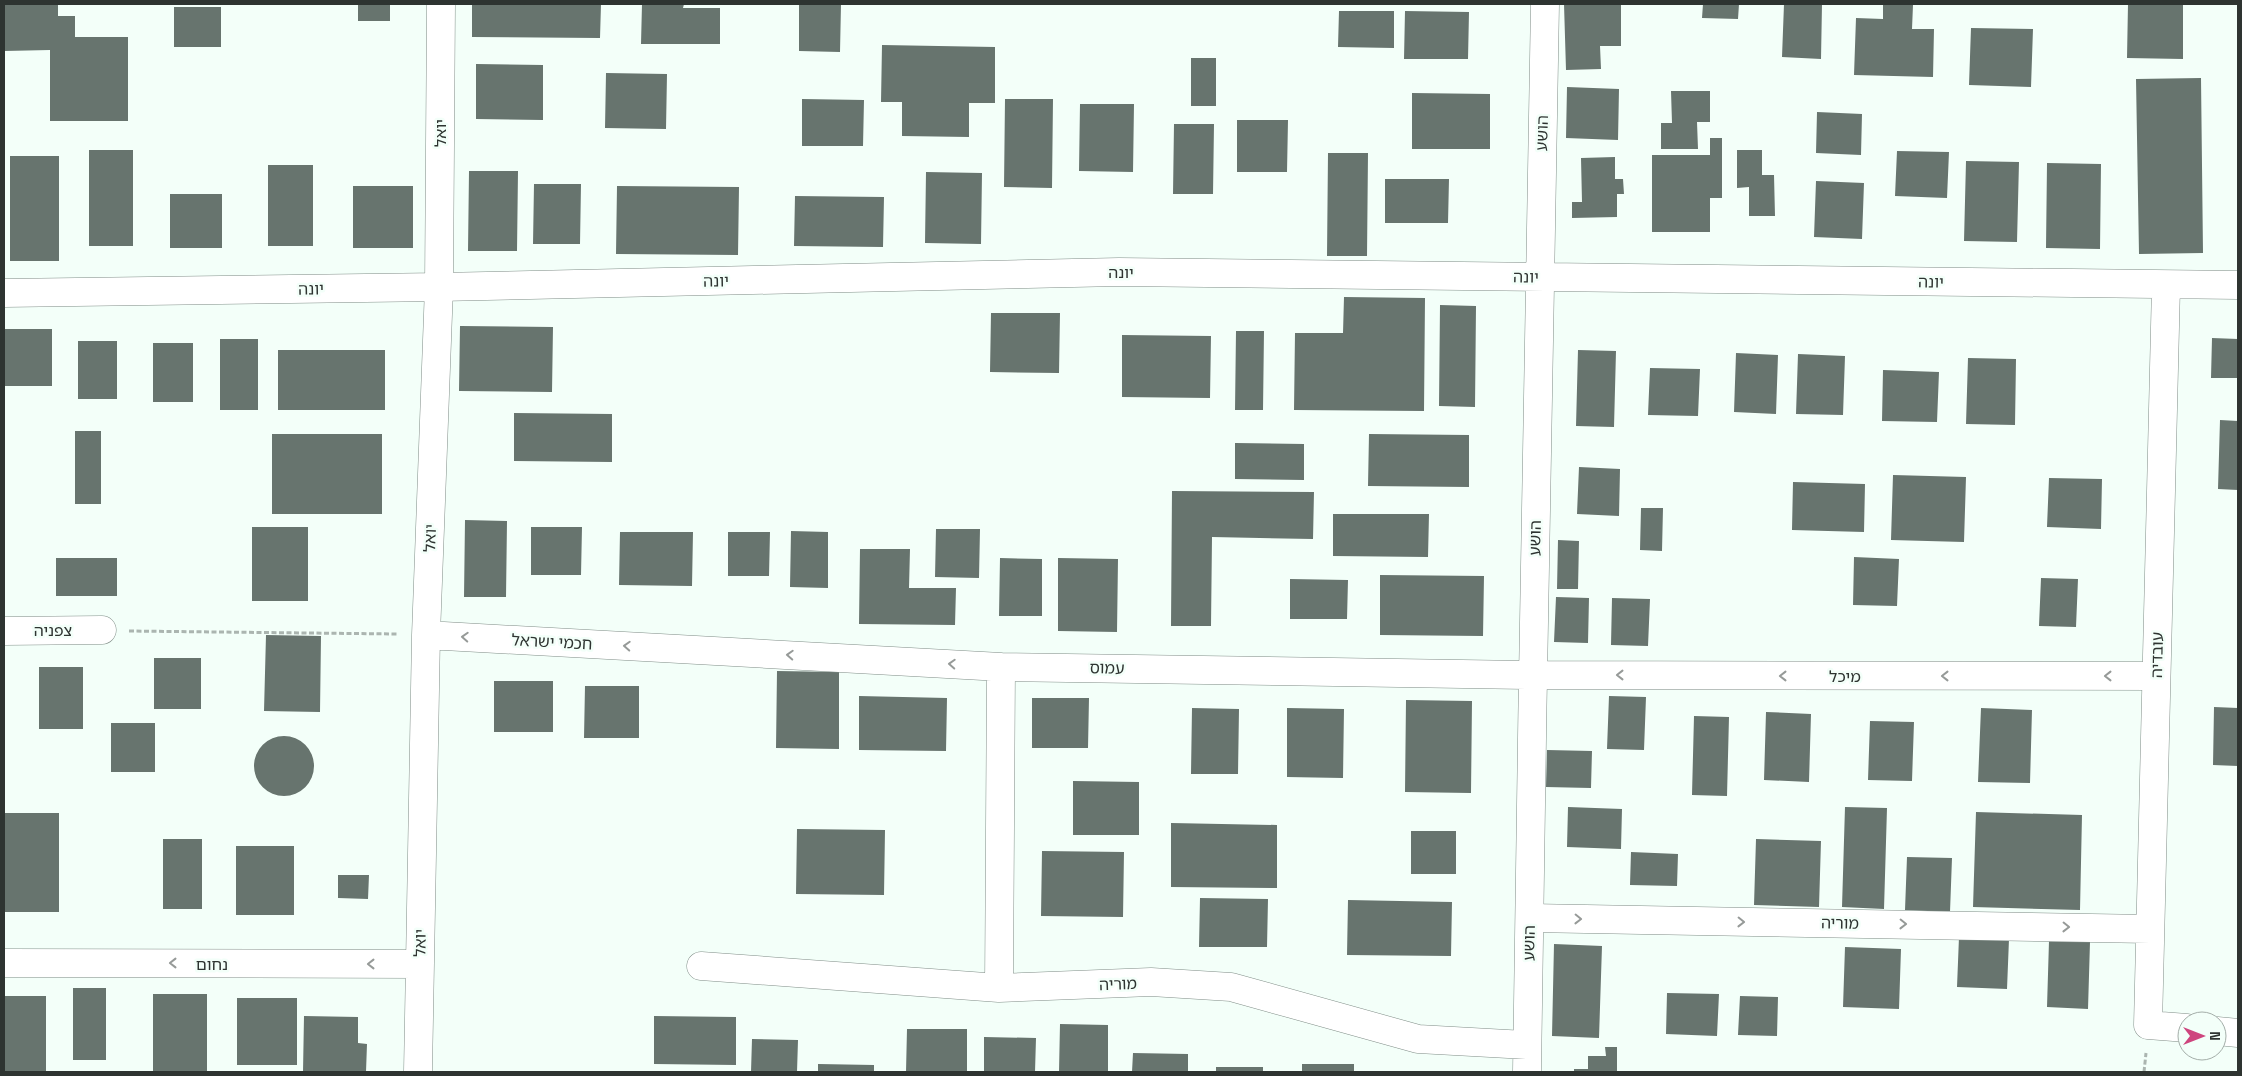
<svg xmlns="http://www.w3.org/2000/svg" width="2242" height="1076" font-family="'Space Grotesk','Noto Sans Hebrew',sans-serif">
<rect width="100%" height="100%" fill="#f3fff9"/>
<path fill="#67746e" d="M 4,4 L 58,4 L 58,16 L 75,16 L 75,37 L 128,37 L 128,121 L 50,121 L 50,50 L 4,51 Z
M 358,4 L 390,4 L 390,21 L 358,21 Z
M 472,4 L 601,4 L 600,38 L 472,37 Z
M 642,4 L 684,4 L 683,8 L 720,8 L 720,44 L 641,44 Z
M 799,4 L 841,4 L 840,52 L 799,51 Z
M 1564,4 L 1621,4 L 1621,46 L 1600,46 L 1601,69 L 1566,70 Z
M 1703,4 L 1739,4 L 1738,19 L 1702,18 Z
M 1784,4 L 1822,4 L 1821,59 L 1782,57 Z
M 1883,4 L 1913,5 L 1912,29 L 1934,29 L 1933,77 L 1854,75 L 1856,18 L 1883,19 Z
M 2128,4 L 2183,4 L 2183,59 L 2127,58 Z
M 174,7 L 221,7 L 221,47 L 174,47 Z
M 1339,11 L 1394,11 L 1394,48 L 1338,47 Z
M 1405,11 L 1469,12 L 1468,59 L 1404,59 Z
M 1971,28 L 2033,29 L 2031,87 L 1969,85 Z
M 882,45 L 995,47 L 995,103 L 969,103 L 969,137 L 902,136 L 902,102 L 881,102 Z
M 1191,58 L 1216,58 L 1216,106 L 1191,106 Z
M 476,64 L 543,65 L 543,120 L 476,119 Z
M 606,73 L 667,74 L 666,129 L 605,128 Z
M 2201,78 L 2203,253 L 2139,254 L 2136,79 Z
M 1567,87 L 1619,89 L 1618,140 L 1566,138 Z
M 1671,91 L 1710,91 L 1710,122 L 1697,122 L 1698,149 L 1661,149 L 1661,123 L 1672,123 Z
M 1412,93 L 1490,94 L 1490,149 L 1412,149 Z
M 802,99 L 864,100 L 863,146 L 802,146 Z
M 1005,99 L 1053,99 L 1052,188 L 1004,187 Z
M 1080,104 L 1134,104 L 1133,172 L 1079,171 Z
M 1817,112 L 1862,114 L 1861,155 L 1816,153 Z
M 1237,120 L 1288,120 L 1287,172 L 1237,172 Z
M 1174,124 L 1214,124 L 1213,194 L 1173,194 Z
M 1710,138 L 1722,138 L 1722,198 L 1710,198 L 1710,232 L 1652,232 L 1652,155 L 1710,155 Z
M 89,150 L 133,150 L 133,246 L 89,246 Z
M 1737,150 L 1762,150 L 1762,175 L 1774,175 L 1775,216 L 1749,216 L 1749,187 L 1737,188 Z
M 1897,151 L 1949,152 L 1947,198 L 1895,196 Z
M 1328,153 L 1368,153 L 1367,256 L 1327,256 Z
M 10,156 L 59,156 L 59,261 L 10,261 Z
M 1615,157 L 1615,179 L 1623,179 L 1624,194 L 1617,194 L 1617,217 L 1572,218 L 1572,202 L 1582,202 L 1581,158 Z
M 1966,161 L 2019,162 L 2017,242 L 1964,241 Z
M 2047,163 L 2101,164 L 2100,249 L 2046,248 Z
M 268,165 L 313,165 L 313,246 L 268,246 Z
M 469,171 L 518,171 L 517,251 L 468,251 Z
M 926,172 L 982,173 L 981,244 L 925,243 Z
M 1385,179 L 1449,179 L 1448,223 L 1385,223 Z
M 1816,181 L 1864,183 L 1862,239 L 1814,237 Z
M 534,184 L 581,184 L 580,244 L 533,244 Z
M 353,186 L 413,186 L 413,248 L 353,248 Z
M 617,186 L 739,187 L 738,255 L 616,254 Z
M 170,194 L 222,194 L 222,248 L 170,248 Z
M 795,196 L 884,197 L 883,247 L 794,246 Z
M 1344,297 L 1425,298 L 1424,411 L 1294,410 L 1295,333 L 1343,333 Z
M 1440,305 L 1476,306 L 1475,407 L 1439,406 Z
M 991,313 L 1060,313 L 1059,373 L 990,372 Z
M 460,326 L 553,327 L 552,392 L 459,391 Z
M 5,329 L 52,329 L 52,386 L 5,386 Z
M 1236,331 L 1264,331 L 1263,410 L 1235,410 Z
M 1122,335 L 1211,336 L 1210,398 L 1122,397 Z
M 2212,338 L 2238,339 L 2238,378 L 2211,378 Z
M 220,339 L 258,339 L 258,410 L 220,410 Z
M 78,341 L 117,341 L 117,399 L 78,399 Z
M 153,343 L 193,343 L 193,402 L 153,402 Z
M 278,350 L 385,350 L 385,410 L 278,410 Z
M 1578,350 L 1616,351 L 1614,427 L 1576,426 Z
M 1736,353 L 1778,355 L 1776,414 L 1734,412 Z
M 1798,354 L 1845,356 L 1843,415 L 1796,414 Z
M 1968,358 L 2016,359 L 2015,425 L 1966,424 Z
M 1650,368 L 1700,369 L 1698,416 L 1648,415 Z
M 1883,370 L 1939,372 L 1937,422 L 1882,421 Z
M 514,413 L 612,414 L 612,462 L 514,461 Z
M 2220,420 L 2238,421 L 2238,490 L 2218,489 Z
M 75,431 L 101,431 L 101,504 L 75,504 Z
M 272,434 L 382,434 L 382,514 L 272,514 Z
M 1369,434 L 1469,435 L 1469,487 L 1368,486 Z
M 1235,443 L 1304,444 L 1304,480 L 1235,479 Z
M 1579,467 L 1620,469 L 1619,516 L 1577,514 Z
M 1893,475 L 1966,477 L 1964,542 L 1891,540 Z
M 2049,478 L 2102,479 L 2101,529 L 2047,527 Z
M 1793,482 L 1865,484 L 1864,532 L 1792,530 Z
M 1172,491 L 1314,492 L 1313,539 L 1212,537 L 1211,626 L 1171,626 Z
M 1641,508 L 1663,508 L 1662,551 L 1640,550 Z
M 1333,514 L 1429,514 L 1428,557 L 1333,556 Z
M 465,520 L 507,521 L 506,597 L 464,597 Z
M 252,527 L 308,527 L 308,601 L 252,601 Z
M 531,527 L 582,527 L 581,575 L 531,575 Z
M 936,529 L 980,529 L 979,578 L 935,577 Z
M 791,531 L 828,532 L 828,588 L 790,587 Z
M 620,532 L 693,532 L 692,586 L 619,585 Z
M 728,532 L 770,532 L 769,576 L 728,576 Z
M 1558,540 L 1579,541 L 1578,589 L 1557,589 Z
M 860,549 L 910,549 L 909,588 L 956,588 L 955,625 L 859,624 Z
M 1854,557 L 1899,559 L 1897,606 L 1853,605 Z
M 56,558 L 117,558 L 117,596 L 56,596 Z
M 1000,558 L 1042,559 L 1042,616 L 999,616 Z
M 1058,558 L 1118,559 L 1117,632 L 1058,631 Z
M 1380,575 L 1484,576 L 1483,636 L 1380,635 Z
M 2041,578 L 2078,579 L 2076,627 L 2039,626 Z
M 1290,579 L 1348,580 L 1347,619 L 1290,619 Z
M 1556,597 L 1589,598 L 1588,643 L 1554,642 Z
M 1612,598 L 1650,599 L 1648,646 L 1611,645 Z
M 266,635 L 321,636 L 320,712 L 264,711 Z
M 154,658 L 201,658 L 201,709 L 154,709 Z
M 39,667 L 83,667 L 83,729 L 39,729 Z
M 777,671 L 839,672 L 839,749 L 776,748 Z
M 494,681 L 553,681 L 553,732 L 494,732 Z
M 585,686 L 639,686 L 639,738 L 584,738 Z
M 859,696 L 947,698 L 946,751 L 859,750 Z
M 1609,696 L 1646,697 L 1644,750 L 1607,749 Z
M 1032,698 L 1089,698 L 1088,748 L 1032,748 Z
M 1406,700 L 1472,701 L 1471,793 L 1405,792 Z
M 2214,707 L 2238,708 L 2238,766 L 2213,765 Z
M 1192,708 L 1239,709 L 1238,774 L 1191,774 Z
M 1287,708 L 1344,709 L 1343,778 L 1287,777 Z
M 1981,708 L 2032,710 L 2030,783 L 1978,782 Z
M 1766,712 L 1811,714 L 1809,782 L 1764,780 Z
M 1694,716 L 1729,717 L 1727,796 L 1692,795 Z
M 1870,721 L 1914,722 L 1912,781 L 1868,780 Z
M 111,723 L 155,723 L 155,772 L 111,772 Z
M254 766a30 30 0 1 1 60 0a30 30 0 1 1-60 0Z
M 1547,750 L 1592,751 L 1591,788 L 1546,787 Z
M 1073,781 L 1139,782 L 1139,835 L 1073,835 Z
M 1568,807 L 1622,809 L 1621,849 L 1567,847 Z
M 1845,807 L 1887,808 L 1884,909 L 1842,907 Z
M 1976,812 L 2082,815 L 2080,910 L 1973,907 Z
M 4,813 L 59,813 L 59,912 L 4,912 Z
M 1171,823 L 1277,825 L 1277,888 L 1171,887 Z
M 797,829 L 885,830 L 884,895 L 796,894 Z
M 1411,831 L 1456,831 L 1456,874 L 1411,874 Z
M 163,839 L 202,839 L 202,909 L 163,909 Z
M 1756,839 L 1821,841 L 1819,907 L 1754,905 Z
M 236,846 L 294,846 L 294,915 L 236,915 Z
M 1042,851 L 1124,852 L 1123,917 L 1041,916 Z
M 1631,852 L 1678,854 L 1677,886 L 1630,885 Z
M 1907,857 L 1952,858 L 1950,912 L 1905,910 Z
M 338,875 L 369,875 L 368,899 L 338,898 Z
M 1200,898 L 1268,899 L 1267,947 L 1199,947 Z
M 1348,900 L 1452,902 L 1451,956 L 1347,955 Z
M 1959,937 L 2009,939 L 2007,989 L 1957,987 Z
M 2049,941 L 2090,942 L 2088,1009 L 2047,1007 Z
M 1554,944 L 1602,946 L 1599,1038 L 1552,1036 Z
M 1845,947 L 1901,949 L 1899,1009 L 1843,1007 Z
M 73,988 L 106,988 L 106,1060 L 73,1060 Z
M 1667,993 L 1719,994 L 1717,1036 L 1666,1034 Z
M 153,994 L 207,994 L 207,1072 L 153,1072 Z
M 4,996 L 46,996 L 46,1072 L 4,1072 Z
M 1740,996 L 1778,997 L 1777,1036 L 1738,1035 Z
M 237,998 L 297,998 L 297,1065 L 237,1065 Z
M 304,1016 L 358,1017 L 358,1043 L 367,1044 L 366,1072 L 303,1072 Z
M 654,1016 L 736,1017 L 736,1065 L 654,1064 Z
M 1060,1024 L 1108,1025 L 1108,1072 L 1059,1072 Z
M 907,1029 L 967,1029 L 967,1072 L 906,1072 Z
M 984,1037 L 1036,1038 L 1035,1072 L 984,1072 Z
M 752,1039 L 798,1040 L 797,1072 L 751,1072 Z
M 1605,1047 L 1617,1047 L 1617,1072 L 1574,1072 L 1574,1069 L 1588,1069 L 1588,1056 L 1606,1056 Z
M 1133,1053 L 1188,1054 L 1188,1072 L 1132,1072 Z
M 818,1064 L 874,1065 L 874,1072 L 818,1072 Z
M 1302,1064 L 1354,1064 L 1354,1072 L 1302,1072 Z
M 1216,1067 L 1263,1067 L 1263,1072 L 1216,1072 Z"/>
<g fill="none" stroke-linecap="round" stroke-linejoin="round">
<g stroke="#818e88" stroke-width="29">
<path id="minor" d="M 2166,286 L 2148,1025 L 2187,1028
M 4,293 L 439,287 L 1119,272 L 2238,285
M 4,631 L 102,630
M 426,635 L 1001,667
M 1530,918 L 2150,929
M 4,963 L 420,964
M 701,966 L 999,988 L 1151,982 L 1231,987 L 1418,1039 L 1527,1045
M 999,988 L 1001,667 L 1534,675 L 2156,676
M 2217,1031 L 2238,1033
M 418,1072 L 426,635 L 439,287 L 441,4
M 1527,1072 C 1533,716 1536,360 1545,4"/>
</g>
<path stroke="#abb5b0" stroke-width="3" stroke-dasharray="5 2.5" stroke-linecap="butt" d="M 129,631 L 398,634
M 2144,1072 L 2146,1053"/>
<use href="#minor" stroke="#fff" stroke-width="28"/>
</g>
<defs><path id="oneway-chevron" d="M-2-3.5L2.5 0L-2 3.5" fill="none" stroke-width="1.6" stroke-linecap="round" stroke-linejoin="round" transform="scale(1.25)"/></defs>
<g stroke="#969a98">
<use href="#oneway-chevron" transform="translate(465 637) rotate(-177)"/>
<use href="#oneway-chevron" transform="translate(627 646) rotate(-177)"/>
<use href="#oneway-chevron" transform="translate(790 655) rotate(-177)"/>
<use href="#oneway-chevron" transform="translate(952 664) rotate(-177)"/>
<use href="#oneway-chevron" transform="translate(1620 675) rotate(-180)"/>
<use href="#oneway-chevron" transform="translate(1783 676) rotate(-180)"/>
<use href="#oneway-chevron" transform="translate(1945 676) rotate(-180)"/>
<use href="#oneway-chevron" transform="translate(2108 676) rotate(-180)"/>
<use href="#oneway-chevron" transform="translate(1578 919) rotate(1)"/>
<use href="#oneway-chevron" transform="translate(1741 922) rotate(1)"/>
<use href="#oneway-chevron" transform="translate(1903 924) rotate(1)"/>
<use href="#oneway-chevron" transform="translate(2066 927) rotate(1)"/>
<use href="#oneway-chevron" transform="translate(173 963) rotate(-180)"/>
<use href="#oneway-chevron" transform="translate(371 964) rotate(-180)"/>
</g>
<g text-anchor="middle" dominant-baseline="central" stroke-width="5" stroke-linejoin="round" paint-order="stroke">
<g font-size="16" fill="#2e3431" stroke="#f3fff9">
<text transform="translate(440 133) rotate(-90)">יואל</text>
<text transform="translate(1542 133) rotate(-88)">הושע</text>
<text x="1121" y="272">יונה</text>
<text transform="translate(1526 277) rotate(1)">יונה</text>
<text transform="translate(716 281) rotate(-1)">יונה</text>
<text transform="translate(1931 282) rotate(1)">יונה</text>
<text transform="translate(311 289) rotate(-1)">יונה</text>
<text transform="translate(430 538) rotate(-88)">יואל</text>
<text transform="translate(1535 538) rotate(-89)">הושע</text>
<text x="53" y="630">צפניה</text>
<text transform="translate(552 642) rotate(3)">חכמי ישראל</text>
<text transform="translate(2157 655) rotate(-89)">עובדיה</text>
<text transform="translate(1107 668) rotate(1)">עמוס</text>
<text x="1845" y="676">מיכל</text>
<text transform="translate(1840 923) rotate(1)">מוריה</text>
<text transform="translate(420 943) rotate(-89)">יואל</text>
<text transform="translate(1529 943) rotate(-89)">הושע</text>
<text x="212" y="964">נחום</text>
<text transform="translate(1118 984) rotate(-2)">מוריה</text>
</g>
</g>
<rect width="2242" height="1076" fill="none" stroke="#2e3431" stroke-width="10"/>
<g transform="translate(2202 1036) rotate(90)"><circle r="24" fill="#f3fff9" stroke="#a4aea9"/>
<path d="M0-4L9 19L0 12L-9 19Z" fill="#ce457e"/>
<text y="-8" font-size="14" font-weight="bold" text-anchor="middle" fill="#2e3431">N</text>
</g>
</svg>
